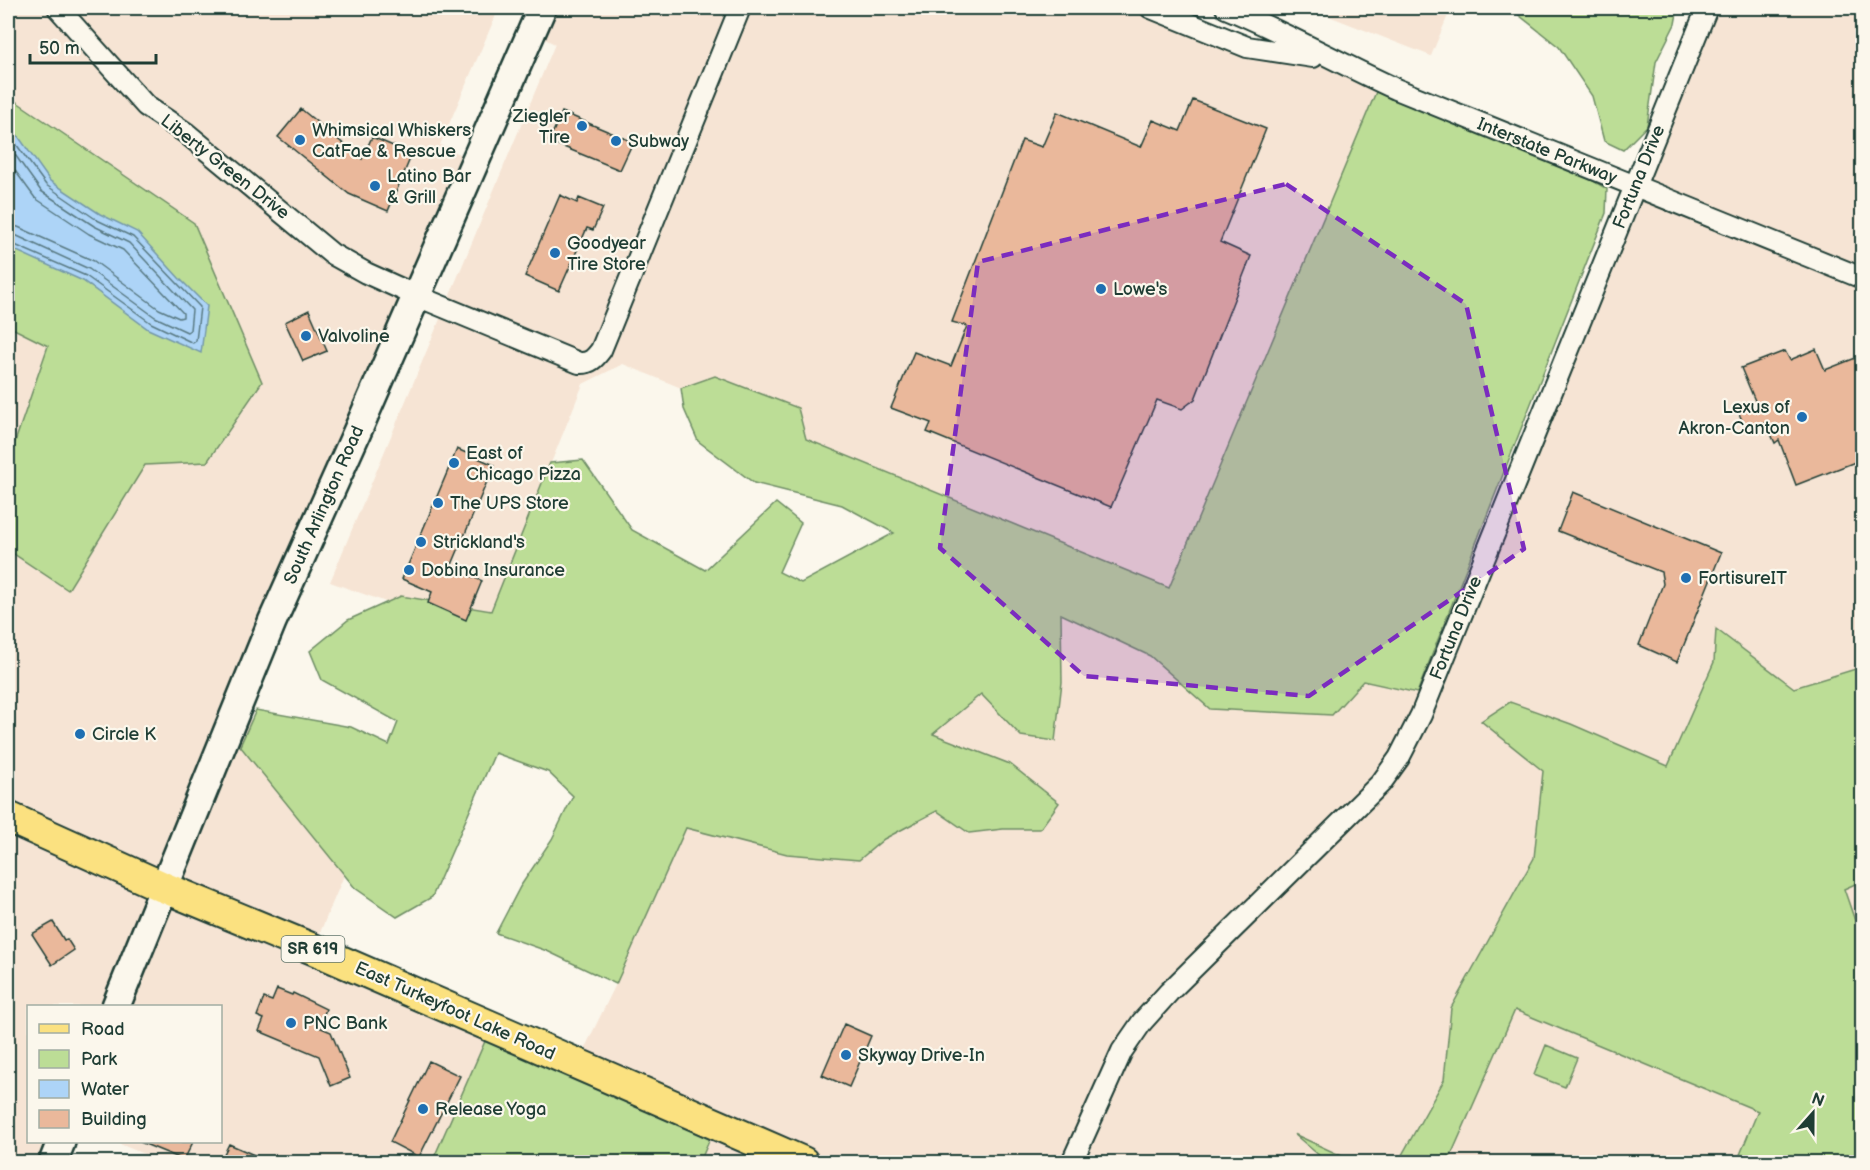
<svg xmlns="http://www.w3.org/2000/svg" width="1870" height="1170" font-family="'Balsamiq Sans',sans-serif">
<rect width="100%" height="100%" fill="#fbf7ec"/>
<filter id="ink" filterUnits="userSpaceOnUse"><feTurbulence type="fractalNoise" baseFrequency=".0167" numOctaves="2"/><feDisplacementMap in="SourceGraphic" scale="12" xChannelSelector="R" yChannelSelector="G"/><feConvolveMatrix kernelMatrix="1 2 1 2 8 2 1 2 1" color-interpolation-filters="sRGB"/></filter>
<g filter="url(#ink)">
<path fill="#f6e4d4" d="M 8,8 L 499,8 L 440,145 L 475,161 L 236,712 L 381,788 L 313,949 L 492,1027 L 432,1162 L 163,1162 L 115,1142 L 220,1142 L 220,1006 L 28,1006 L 28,1142 L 61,1142 L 53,1162 L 8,1162 L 8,550 L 68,590 L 145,465 L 207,462 L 194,223 L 8,96 Z
M 542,8 L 1150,8 L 1224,38 L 1333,60 L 1380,82 L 1169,589 L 623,364 L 583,384 L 481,636 L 330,582 L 555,44 L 531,32 Z
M 1308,8 L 1451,8 L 1431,56 Z
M 1707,8 L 1862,8 L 1862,667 L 1794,688 L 1714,662 L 1668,766 L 1571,724 L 1481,721 L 1543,771 L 1534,858 L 1451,1008 L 1444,1080 L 1398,1162 L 700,1162 L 716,1125 L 577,1064 L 616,984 L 686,828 L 730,838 L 859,860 L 884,839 L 937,811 L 969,833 L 1003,829 L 1010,764 L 933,734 L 981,694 L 1021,736 L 1062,682 L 1060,614 L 1150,656 L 1210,709 L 1363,681 L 1429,696 Z
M 8,326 L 48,345 L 8,462 Z
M 1862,881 L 1862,941 L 1844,889 Z
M 1515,1010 L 1758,1111 L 1737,1162 L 1448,1162 Z"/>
<path fill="#bcdd96" stroke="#6e8d65" stroke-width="1.5" d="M 1510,8 L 1678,8 L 1675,24 L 1656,62 L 1647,126 L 1623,150 L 1604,141 L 1592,96 L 1559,47 Z
M 1376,92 L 1436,113 L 1585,176 L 1607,189 L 1606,213 L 1417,693 L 1363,681 L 1332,715 L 1210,709 L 1150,656 L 1061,614 L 1062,682 L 1055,741 L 1021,736 L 981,694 L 933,734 L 1010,764 L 1059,803 L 1040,829 L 1003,829 L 969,833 L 937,811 L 884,839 L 859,860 L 787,854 L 686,828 L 616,984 L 547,951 L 496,933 L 520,887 L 552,839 L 573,796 L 548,772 L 495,753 L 432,897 L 397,917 L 355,888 L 240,746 L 256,710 L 351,727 L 389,745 L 398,722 L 322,680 L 310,651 L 348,620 L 401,596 L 491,611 L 550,463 L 583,460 L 632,530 L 705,570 L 776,503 L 801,523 L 779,572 L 801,583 L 894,533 L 842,505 L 754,483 L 698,441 L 684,409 L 681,388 L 715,376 L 798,408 L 806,439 L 1169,588 Z
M 8,96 L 194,223 L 262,382 L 207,462 L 145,465 L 68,590 L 8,550 L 8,462 L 48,346 L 8,326 Z
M 1716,629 L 1794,688 L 1862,667 L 1862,881 L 1844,889 L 1862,941 L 1862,1162 L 1737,1162 L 1758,1111 L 1515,1010 L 1448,1162 L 1398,1162 L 1444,1080 L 1451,1008 L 1534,858 L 1543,771 L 1481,721 L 1510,702 L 1571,724 L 1668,766 L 1714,662 Z
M 486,1039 L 712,1134 L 700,1162 L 432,1162 Z
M 1546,1045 L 1577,1058 L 1565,1087 L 1534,1075 Z
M 1294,1134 L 1346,1158 L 1383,1162 L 1327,1162 Z"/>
<path fill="#add4f7" stroke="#7498a9" stroke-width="1.5" d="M 8,122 L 50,181 L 100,214 L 137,232 L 179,278 L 207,306 L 201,353 L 148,329 L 83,281 L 8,247 Z"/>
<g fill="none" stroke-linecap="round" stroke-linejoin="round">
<path stroke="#587982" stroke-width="1.5" d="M 8,133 L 46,185 L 97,220 L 133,237 L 200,307 L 196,341 L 193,343 L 151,323 L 86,276 L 8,242
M 8,145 L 41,191 L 94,226 L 129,243 L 192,310 L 190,330 L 187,332 L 155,317 L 89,269 L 15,235 L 8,234
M 8,161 L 35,198 L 89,234 L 123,250 L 183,313 L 183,317 L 179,318 L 159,309 L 94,261 L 18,227 L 8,225"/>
</g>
<path fill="#eab89b" stroke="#1f3d34" stroke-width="1.5" d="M 1193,100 L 1266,129 L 1220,242 L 1251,256 L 1195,399 L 1182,409 L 1157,400 L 1111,507 L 927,432 L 931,423 L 891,408 L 914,352 L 951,366 L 967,326 L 952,322 L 1022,140 L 1042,147 L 1057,112 L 1141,147 L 1153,120 L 1180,131 Z
M 301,109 L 362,159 L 372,137 L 412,154 L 388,211 L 349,194 L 278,137 Z
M 562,112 L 633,142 L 620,170 L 549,141 Z
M 560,195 L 577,203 L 579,198 L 603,208 L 593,230 L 587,228 L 559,291 L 525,276 Z
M 309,310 L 327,351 L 303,361 L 285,322 Z
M 1816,349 L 1825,370 L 1863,355 L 1863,459 L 1796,485 L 1779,440 L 1775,443 L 1766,423 L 1746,430 L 1738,411 L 1756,403 L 1741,368 L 1785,351 L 1790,360 Z
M 457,449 L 494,465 L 451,567 L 482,581 L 466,620 L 428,603 L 432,592 L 402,579 Z
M 1573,492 L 1721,553 L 1677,662 L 1639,645 L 1663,584 L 1661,572 L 1558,531 Z
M 53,922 L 64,940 L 67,939 L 74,950 L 52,965 L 32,934 Z
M 277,989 L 292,995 L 293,993 L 326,1009 L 319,1027 L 331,1032 L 350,1078 L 331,1086 L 319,1056 L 259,1031 L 264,1019 L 257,1016 L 264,998 L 272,1001 Z
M 844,1024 L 871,1036 L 849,1087 L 822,1075 Z
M 429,1061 L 460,1076 L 419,1157 L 390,1142 Z
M 140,1142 L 193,1142 L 184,1160 Z
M 229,1144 L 270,1162 L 220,1162 Z"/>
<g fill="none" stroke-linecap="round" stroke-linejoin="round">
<g stroke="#1f3d34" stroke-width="24">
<path id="minor" d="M 58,8 L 146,106 L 186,133 L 332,254 L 366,273 L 417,296 L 579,363 C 590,364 595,358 601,350 L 740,8
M 1151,8 L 1247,47 L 1313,57
M 1226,8 C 1284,32 1339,63 1396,89 L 1862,278
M 1072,1162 L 1122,1051 L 1142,1022 L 1169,992 L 1381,783 L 1399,758 L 1421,715 L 1707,8"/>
</g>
<g stroke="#1f3d34" stroke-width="32">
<path id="secondary" d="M 116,1006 L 272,622 L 357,432 L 542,8
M 53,1162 L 61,1142"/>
</g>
<g stroke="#1f3d34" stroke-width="34">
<path id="primary" d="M 8,817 L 163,887 L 313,949 L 803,1162"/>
</g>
<use href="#minor" stroke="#fbf7ec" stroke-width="20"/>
<use href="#secondary" stroke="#fbf7ec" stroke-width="27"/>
<use href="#primary" stroke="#fbe180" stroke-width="30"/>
</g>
</g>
<path fill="#7b2cbf" fill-opacity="0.2" stroke="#7b2cbf" stroke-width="4.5" stroke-dasharray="12 8" stroke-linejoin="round" d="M 1286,184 L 1466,304 L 1524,549 L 1309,696 L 1084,676 L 940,548 L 978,262 Z"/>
<g fill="#1f6fb2" stroke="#fbf7ec" stroke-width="2">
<circle cx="582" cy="126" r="6"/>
<circle cx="300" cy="140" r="6"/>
<circle cx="616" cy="141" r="6"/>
<circle cx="375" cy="186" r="6"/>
<circle cx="555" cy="253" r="6"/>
<circle cx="1101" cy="289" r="6"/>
<circle cx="306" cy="336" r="6"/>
<circle cx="1802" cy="417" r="6"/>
<circle cx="454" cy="463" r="6"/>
<circle cx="438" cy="503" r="6"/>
<circle cx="421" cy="542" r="6"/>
<circle cx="409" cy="570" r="6"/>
<circle cx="1686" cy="578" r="6"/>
<circle cx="80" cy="734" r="6"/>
<circle cx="291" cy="1023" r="6"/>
<circle cx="846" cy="1055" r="6"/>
<circle cx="423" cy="1109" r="6"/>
</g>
<g text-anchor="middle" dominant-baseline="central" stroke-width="4.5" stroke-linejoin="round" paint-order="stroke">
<rect fill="#fbf7ec" stroke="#61756b" stroke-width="1.5" x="281.5" y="936" width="63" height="26" rx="4.5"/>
<g font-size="16" font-weight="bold" fill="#1f3d34">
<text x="313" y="949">SR 619</text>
</g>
<g font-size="18" fill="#1f3d34" stroke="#fbf7ec" text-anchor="start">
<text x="570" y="116" text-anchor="end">Ziegler<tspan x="570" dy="21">Tire</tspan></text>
<text x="312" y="130">Whimsical Whiskers<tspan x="312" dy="21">CatFae &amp; Rescue</tspan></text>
<text x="628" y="141">Subway</text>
<text x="387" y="176">Latino Bar<tspan x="387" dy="21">&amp; Grill</tspan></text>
<text x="567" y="243">Goodyear<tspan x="567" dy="21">Tire Store</tspan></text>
<text x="1113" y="289">Lowe's</text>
<text x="318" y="336">Valvoline</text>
<text x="1790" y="407" text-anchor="end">Lexus of<tspan x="1790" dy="21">Akron-Canton</tspan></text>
<text x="466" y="453">East of<tspan x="466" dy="21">Chicago Pizza</tspan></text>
<text x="450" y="503">The UPS Store</text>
<text x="433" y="542">Strickland's</text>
<text x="421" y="570">Dobina Insurance</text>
<text x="1698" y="578">FortisureIT</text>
<text x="92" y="734">Circle K</text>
<text x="303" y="1023">PNC Bank</text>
<text x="858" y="1055">Skyway Drive-In</text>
<text x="435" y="1109">Release Yoga</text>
</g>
<g font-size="18" fill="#1f3d34" stroke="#fbf7ec">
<text transform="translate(1547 151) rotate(22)">Interstate Parkway</text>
<text transform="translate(225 167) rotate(38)">Liberty Green Drive</text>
<text transform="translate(1639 177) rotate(-68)">Fortuna Drive</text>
<text transform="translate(324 505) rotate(-66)">South Arlington Road</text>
<text transform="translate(1456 628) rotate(-68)">Fortuna Drive</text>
<text transform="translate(455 1011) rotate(24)">East Turkeyfoot Lake Road</text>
</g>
</g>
<rect width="1870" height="1170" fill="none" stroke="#fbf7ec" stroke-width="30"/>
<rect x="15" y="15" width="1840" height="1140" fill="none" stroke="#1f3d34" stroke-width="2" filter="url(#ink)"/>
<rect x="27" y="1005" width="195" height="138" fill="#fbf7ec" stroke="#a3ada2" stroke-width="1.5"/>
<rect x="39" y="1024" width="30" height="9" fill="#fbe180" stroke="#a3ada2" stroke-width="1.5"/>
<text x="81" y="1035" font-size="18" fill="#1f3d34">Road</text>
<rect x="39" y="1050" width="30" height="18" fill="#bcdd96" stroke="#a3ada2" stroke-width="1.5"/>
<text x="81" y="1065" font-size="18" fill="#1f3d34">Park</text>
<rect x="39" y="1080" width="30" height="18" fill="#add4f7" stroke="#a3ada2" stroke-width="1.5"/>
<text x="81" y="1095" font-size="18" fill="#1f3d34">Water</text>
<rect x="39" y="1110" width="30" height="18" fill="#eab89b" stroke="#a3ada2" stroke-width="1.5"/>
<text x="81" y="1125" font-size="18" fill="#1f3d34">Building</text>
<g transform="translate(1813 1113) rotate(21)" stroke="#fbf7ec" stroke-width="4.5" paint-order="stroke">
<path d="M0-4.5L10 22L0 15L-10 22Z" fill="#1f3d34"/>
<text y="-9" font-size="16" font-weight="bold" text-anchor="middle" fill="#1f3d34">N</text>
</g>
<path d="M30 54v9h126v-9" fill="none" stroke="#1f3d34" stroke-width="3"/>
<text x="39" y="54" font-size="18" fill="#1f3d34" stroke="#fbf7ec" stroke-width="4.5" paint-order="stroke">50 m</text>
</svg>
